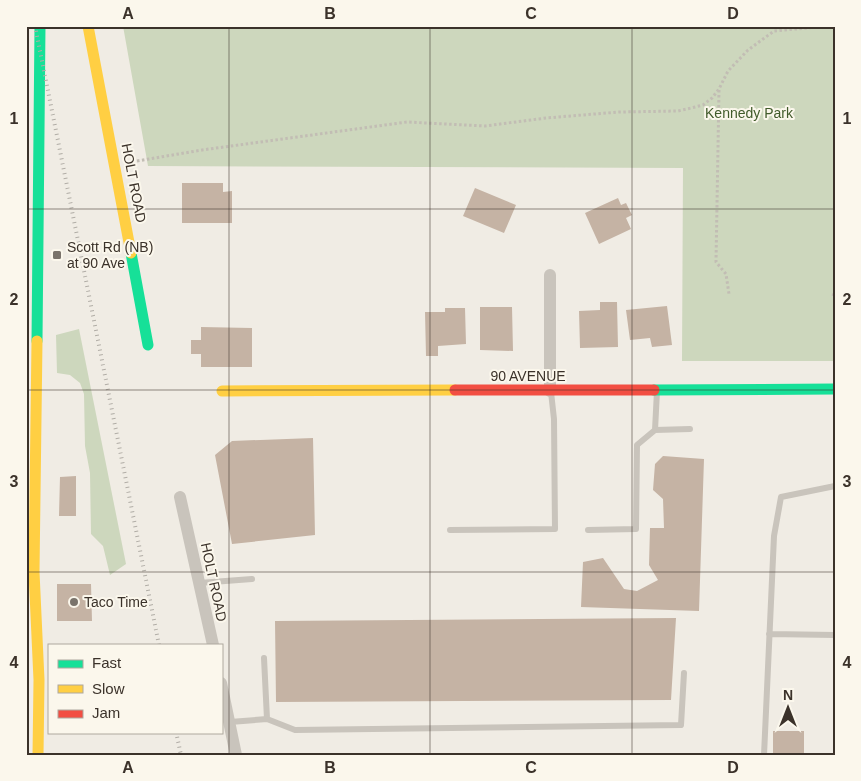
<svg xmlns="http://www.w3.org/2000/svg" width="861" height="781" font-family="Arial,sans-serif">
<rect width="100%" height="100%" fill="#f0ece4"/>
<path fill="#cdd7bd" d="M 123,26 L 835,26 L 835,361 L 682,361 L 683,168 L 148,166 Z
M 79,329 L 126,564 L 110,575 L 103,546 L 91,534 L 90,473 L 85,446 L 84,394 L 80,383 L 70,375 L 57,373 L 56,335 Z"/>
<path fill="#c5b3a4" d="M 182,183 L 223,183 L 223,192 L 232,191 L 232,223 L 182,223 Z
M 475,188 L 516,205 L 504,233 L 463,216 Z
M 618,198 L 621,205 L 626,203 L 632,215 L 626,218 L 631,229 L 599,244 L 585,213 Z
M 600,302 L 617,302 L 618,347 L 580,348 L 579,311 L 600,310 Z
M 667,306 L 672,345 L 652,347 L 650,338 L 630,340 L 626,310 Z
M 480,307 L 512,307 L 513,351 L 480,350 Z
M 445,308 L 465,308 L 466,344 L 438,346 L 438,356 L 426,356 L 425,312 L 445,312 Z
M 201,327 L 252,328 L 252,367 L 201,367 L 201,354 L 191,354 L 191,340 L 201,340 Z
M 313,438 L 315,535 L 232,544 L 215,455 L 232,441 Z
M 663,456 L 704,459 L 699,611 L 581,607 L 583,562 L 603,558 L 624,589 L 637,591 L 658,580 L 649,565 L 650,528 L 664,528 L 663,499 L 653,490 L 655,464 Z
M 76,476 L 76,516 L 59,516 L 60,477 Z
M 57,584 L 91,584 L 92,621 L 57,621 Z
M 676,618 L 671,700 L 276,702 L 275,621 Z
M 773,731 L 804,731 L 804,755 L 773,755 Z"/>
<g fill="none" stroke-linecap="round" stroke-linejoin="round">
<path stroke="#c2bdb4" stroke-width="3" stroke-dasharray="2.5 2.5" stroke-linecap="butt" d="M 719,90 L 716,262 L 726,274 L 729,294
M 137,161 L 202,150 L 407,122 L 485,126 L 546,118 L 619,112 L 678,111 L 691,108 L 703,105 L 712,98 L 719,89 L 728,71 L 748,50 L 774,31 L 828,26
M 833,296 L 835,289"/>
<path stroke="#c9c4bc" stroke-width="6" d="M 655,430 L 690,429
M 450,530 L 555,529 L 554,419 L 551,392
M 588,530 L 636,529 L 637,445 L 655,430 L 657,391
M 199,583 L 252,579
M 769,634 L 835,635
M 264,658 L 267,719
M 230,722 L 267,719 L 295,730 L 681,725 L 684,673
M 764,755 L 774,536 L 781,497 L 835,486"/>
<path stroke="#c9c4bc" stroke-width="12" d="M 550,275 L 550,391
M 180,497 L 213,645
M 221,683 L 236,755"/>
<path stroke="#16e098" stroke-width="11" d="M 131,253 L 148,345
M 37,341 L 40,26
M 654,390 L 835,389"/>
<path stroke="#ffcf43" stroke-width="11" d="M 88,26 L 131,253
M 37,341 L 34,572 L 39,680 L 38,755
M 222,391 L 455,390"/>
<path stroke="#f24e42" stroke-width="11" d="M 455,390 L 654,390"/>
<path stroke="#b1ada6" stroke-width="4" stroke-dasharray="1 4" stroke-linecap="butt" d="M 35,26 L 159,645
M 176,732 L 181,755"/>
</g>
<path fill="none" stroke="#3b322a" stroke-width="1" stroke-opacity="0.55" d="M 229,26 L 229,755M 430,26 L 430,755M 632,26 L 632,755M 26,209 L 835,209M 26,390 L 835,390M 26,572 L 835,572"/>
<g fill="#7a736b" stroke="#fbf7ec" stroke-width="2">
<rect x="52" y="250" width="10" height="10" rx="2.5"/>
<circle cx="74" cy="602" r="5"/>
</g>
<g text-anchor="middle" dominant-baseline="central" stroke-width="4" stroke-linejoin="round" paint-order="stroke">
<g font-size="14" fill="#415b2b" stroke="#fbf7ec">
<text x="749" y="113">Kennedy Park</text>
</g>
<g font-size="14" fill="#3b322a" stroke="#fbf7ec">
<text transform="translate(134 183) rotate(79)">HOLT ROAD</text>
<text x="528" y="376">90 AVENUE</text>
<text transform="translate(214 582) rotate(78)">HOLT ROAD</text>
</g>
<g font-size="14" fill="#3b322a" stroke="#fbf7ec" text-anchor="start">
<text x="67" y="247">Scott Rd (NB)<tspan x="67" dy="16">at 90 Ave</tspan></text>
<text x="84" y="602">Taco Time</text>
</g>
</g>
<rect width="861" height="781" fill="none" stroke="#fbf7ec" stroke-width="55"/>
<rect x="48" y="644" width="175" height="90" fill="#fbf7ec" stroke="#aea89e"/>
<rect x="58" y="660" width="25" height="8" fill="#16e098" stroke="#aea89e"/>
<text x="92" y="668" font-size="15" fill="#3b322a">Fast</text>
<rect x="58" y="685" width="25" height="8" fill="#ffcf43" stroke="#aea89e"/>
<text x="92" y="694" font-size="15" fill="#3b322a">Slow</text>
<rect x="58" y="710" width="25" height="8" fill="#f24e42" stroke="#aea89e"/>
<text x="92" y="718" font-size="15" fill="#3b322a">Jam</text>
<g transform="translate(788 708)" stroke="#fbf7ec" stroke-width="4" paint-order="stroke">
<path d="M0-4L9 19L0 12L-9 19Z" fill="#3b322a"/>
<text y="-8" font-size="14" font-weight="bold" text-anchor="middle" fill="#3b322a">N</text>
</g>
<rect x="28" y="28" width="806" height="726" fill="none" stroke="#3b322a" stroke-width="2"/>
<g font-size="16" text-anchor="middle" font-weight="bold" fill="#3b322a">
<text x="128" y="19">A</text>
<text x="330" y="19">B</text>
<text x="531" y="19">C</text>
<text x="733" y="19">D</text>
<text x="14" y="124">1</text>
<text x="847" y="124">1</text>
<text x="14" y="305">2</text>
<text x="847" y="305">2</text>
<text x="14" y="487">3</text>
<text x="847" y="487">3</text>
<text x="14" y="668">4</text>
<text x="847" y="668">4</text>
<text x="128" y="773">A</text>
<text x="330" y="773">B</text>
<text x="531" y="773">C</text>
<text x="733" y="773">D</text>
</g>
</svg>
